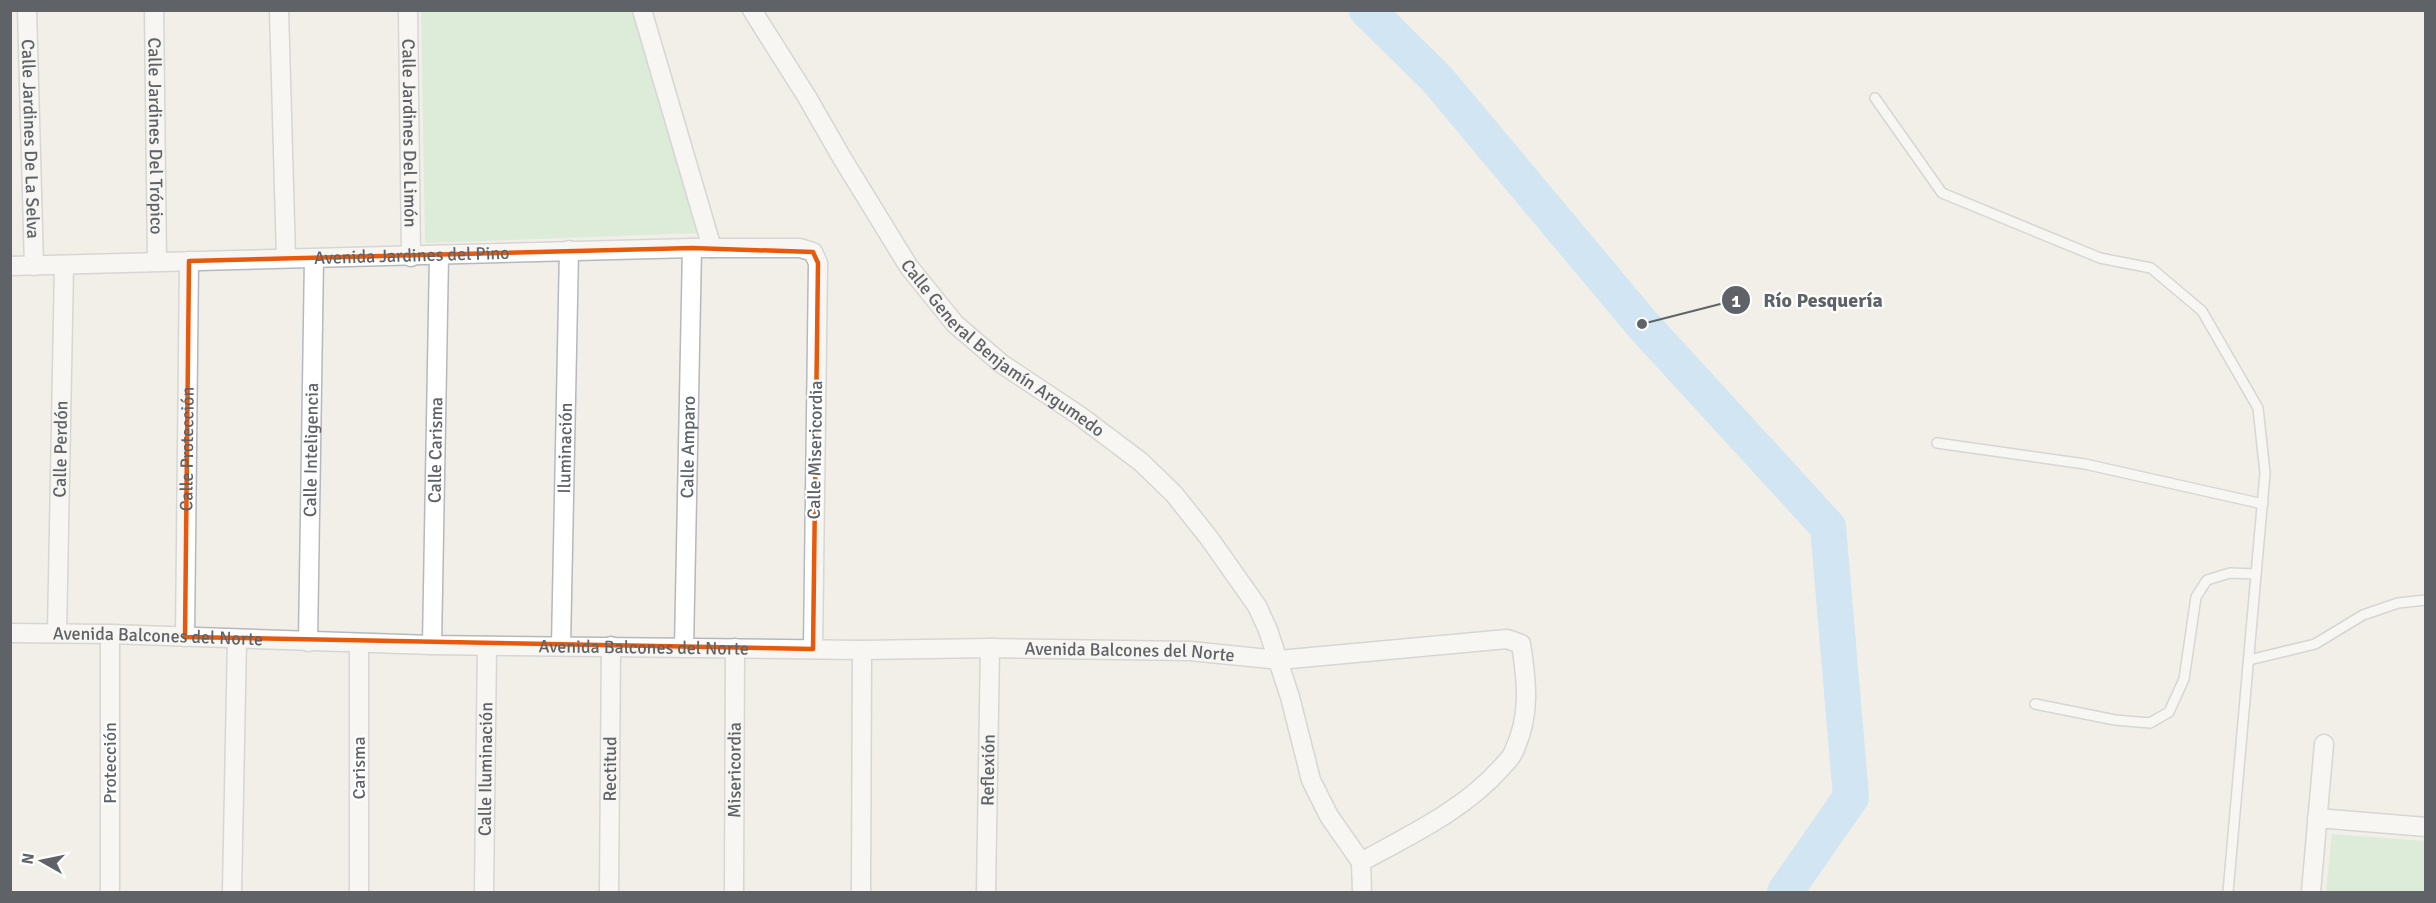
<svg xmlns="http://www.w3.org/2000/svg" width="2436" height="903" font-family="Signika,sans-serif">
<rect width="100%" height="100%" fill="#f1efe8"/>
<path fill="#c5e8c5" d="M 421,11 L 636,11 L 701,233 L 425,243 Z
M 2332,834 L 2425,841 L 2425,892 L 2326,892 Z"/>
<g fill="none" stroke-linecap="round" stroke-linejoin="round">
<path stroke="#aadaff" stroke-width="36" d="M 1367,10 L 1437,79 L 1642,324 L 1828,527 L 1851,797 L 1785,892"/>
<g stroke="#b5b8bc" stroke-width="12">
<path id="service" d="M 1875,98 L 1942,193 L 2100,258 L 2151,268 L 2202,311 L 2258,408 L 2265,473 L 2228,892
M 1937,443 L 2085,464 L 2263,504
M 2249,660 L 2315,644 L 2363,615 L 2398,603 L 2426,600
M 2035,704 L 2115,720 L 2150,723 L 2169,712 L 2184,679 L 2196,597 L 2207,580 L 2230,573 L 2256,574"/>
</g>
<g stroke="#b5b8bc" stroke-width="21">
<g id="minor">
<path id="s1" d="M 27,10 L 34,266"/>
<path id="s2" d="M 154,10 L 157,262"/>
<path d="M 279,10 L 286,258"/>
<path id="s3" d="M 408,10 L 411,257"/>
<path d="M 642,10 L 712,248"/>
<path id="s4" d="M 752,10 L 807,97 L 842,158 L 909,267 L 955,324 L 1002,364 L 1080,416 L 1141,462 L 1174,494 L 1209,538 L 1257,606 L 1268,630 L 1290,697 L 1311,780 L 1329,816 L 1361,862"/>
<path id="s5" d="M 10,266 L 692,248 L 800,248 L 813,252 L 818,263 L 813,649"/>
<path id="s6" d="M 10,633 L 110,634 L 432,645 L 862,650 L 990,648 L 1190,651 L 1279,660 L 1507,639 L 1521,644 C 1527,682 1531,716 1513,753 C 1511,758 1506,762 1502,767 C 1464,810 1410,835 1361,862"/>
<path id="s7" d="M 57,633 L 64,266"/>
<path id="s8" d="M 185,637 L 189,261"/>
<path id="s9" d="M 308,642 L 314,258"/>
<path id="s10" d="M 432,645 L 439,255"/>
<path id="s11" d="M 561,646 L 569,250"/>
<path id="s12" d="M 684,648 L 692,248"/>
<path d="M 2317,818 L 2426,827"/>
<path d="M 1361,862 L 1362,892"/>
<path d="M 110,892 L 110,634"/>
<path d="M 232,892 L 237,639"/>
<path d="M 359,892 L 359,644"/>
<path id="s13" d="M 484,892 L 487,646"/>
<path id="s14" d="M 609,892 L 611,646"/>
<path id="s15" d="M 734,892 L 735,648"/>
<path d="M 861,892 L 862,650"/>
<path id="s16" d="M 986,892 L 990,648"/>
<path d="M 2311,892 L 2324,744"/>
</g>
</g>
<use href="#service" stroke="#fff" stroke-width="9"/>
<use href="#minor" stroke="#fff" stroke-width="18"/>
</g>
<path d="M0 0H2436V903H0ZM 692,248 L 813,252 L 818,263 L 813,649 L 185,637 L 189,261 Z" fill="#f1efe8" fill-opacity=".55" fill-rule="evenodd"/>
<path fill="none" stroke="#e8590c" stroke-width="4.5" stroke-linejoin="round" d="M 692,248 L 813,252 L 818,263 L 813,649 L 185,637 L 189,261 Z"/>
<g text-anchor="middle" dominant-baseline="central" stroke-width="4.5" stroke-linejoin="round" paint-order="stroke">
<g font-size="18" fill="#5f6368" stroke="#fff">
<text stroke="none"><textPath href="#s3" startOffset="123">Calle Jardines Del Limón</textPath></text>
<text stroke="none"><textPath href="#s2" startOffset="126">Calle Jardines Del Trópico</textPath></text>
<text stroke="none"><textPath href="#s1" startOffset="129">Calle Jardines De La Selva</textPath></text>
<text stroke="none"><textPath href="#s5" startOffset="402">Avenida Jardines del Pino</textPath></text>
<text stroke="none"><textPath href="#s4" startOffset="426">Calle General Benjamín Argumedo</textPath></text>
<text stroke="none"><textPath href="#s11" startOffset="198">Iluminación</textPath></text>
<text stroke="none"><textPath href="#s12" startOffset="201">Calle Amparo</textPath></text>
<text stroke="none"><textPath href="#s7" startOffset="184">Calle Perdón</textPath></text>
<text stroke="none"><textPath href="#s8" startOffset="188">Calle Protección</textPath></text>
<text stroke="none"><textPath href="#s9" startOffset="192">Calle Inteligencia</textPath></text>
<text stroke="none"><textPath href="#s10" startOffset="195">Calle Carisma</textPath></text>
<text transform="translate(815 450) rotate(-89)">Calle Misericordia</text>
<text stroke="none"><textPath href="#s6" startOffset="148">Avenida Balcones del Norte</textPath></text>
<text stroke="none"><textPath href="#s6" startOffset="634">Avenida Balcones del Norte</textPath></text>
<text stroke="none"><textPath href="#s6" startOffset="1120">Avenida Balcones del Norte</textPath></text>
<text transform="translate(110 763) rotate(-90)">Protección</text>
<text transform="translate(359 768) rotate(-90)">Carisma</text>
<text stroke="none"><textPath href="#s13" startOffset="123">Calle Iluminación</textPath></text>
<text stroke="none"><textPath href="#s14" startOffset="123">Rectitud</textPath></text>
<text stroke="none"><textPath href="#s15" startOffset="122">Misericordia</textPath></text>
<text stroke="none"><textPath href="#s16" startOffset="122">Reflexión</textPath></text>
</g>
</g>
<path fill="none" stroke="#5f6368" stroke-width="2" d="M1642 324L1736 300"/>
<g fill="#5f6368" stroke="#fff" stroke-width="2">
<circle cx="1642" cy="324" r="6"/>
<circle cx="1736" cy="300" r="15"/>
</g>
<g font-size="18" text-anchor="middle" font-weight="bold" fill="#fff">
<text x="1736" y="307">1</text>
</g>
<g font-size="20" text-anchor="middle" font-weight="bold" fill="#5f6368" stroke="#fff" stroke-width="4.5" stroke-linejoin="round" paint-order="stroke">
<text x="1823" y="307">Río Pesquería</text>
</g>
<rect width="2436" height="903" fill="none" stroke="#5f6368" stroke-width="24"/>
<g transform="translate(42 861) rotate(279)" stroke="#ffffff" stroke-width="4.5" paint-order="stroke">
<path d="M0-4.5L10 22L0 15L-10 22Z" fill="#5f6368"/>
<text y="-9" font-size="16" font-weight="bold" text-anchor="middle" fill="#5f6368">N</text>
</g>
</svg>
